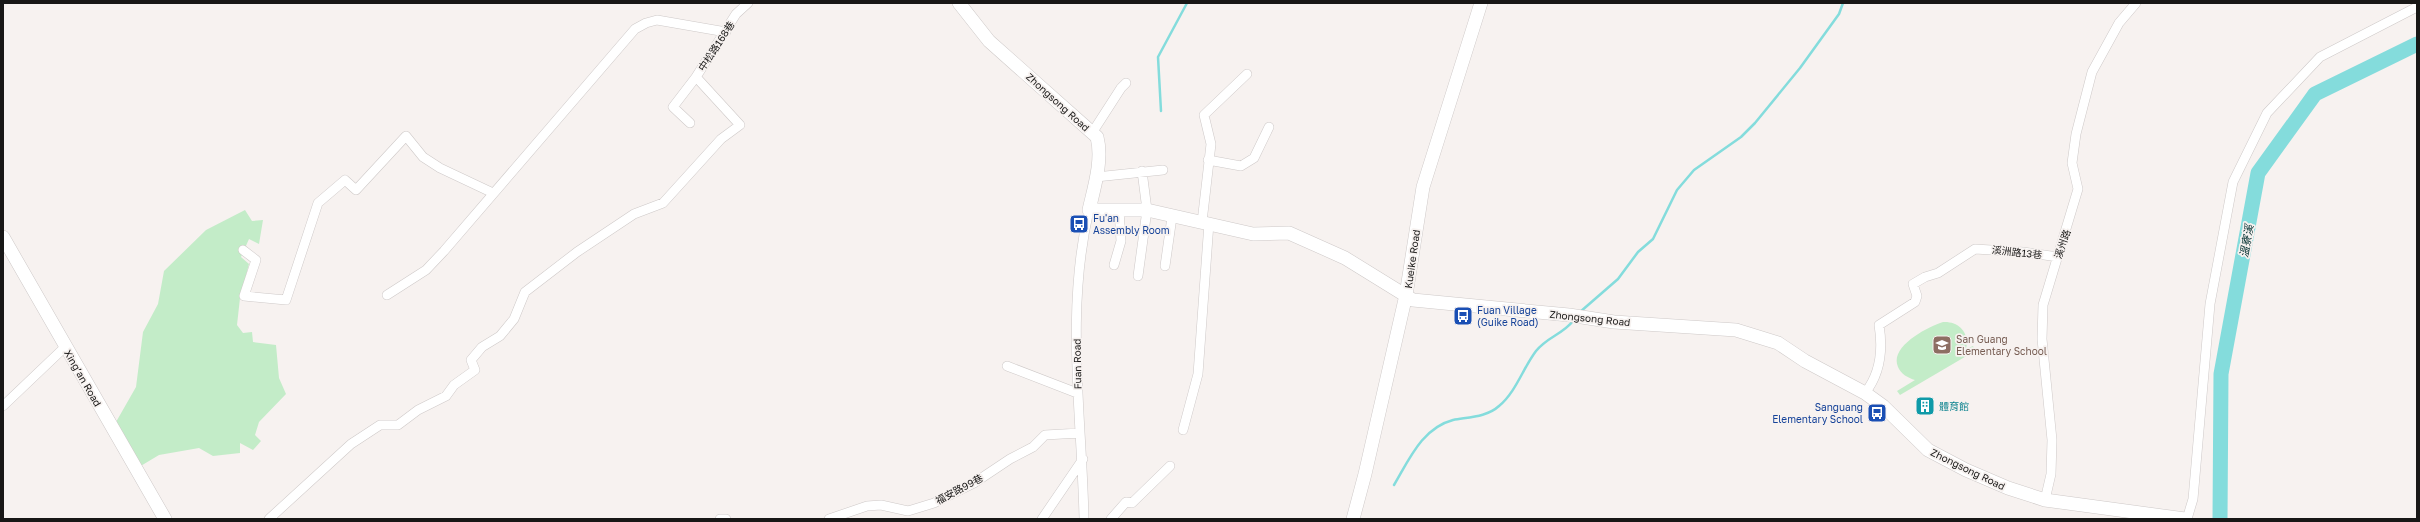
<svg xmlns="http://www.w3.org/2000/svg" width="2420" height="522" font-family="'Golos Text','Noto Sans TC',sans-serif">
<rect width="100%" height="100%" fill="#f7f2f0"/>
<path fill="#c3ecc8" d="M 245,210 L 252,221 L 263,220 L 259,244 L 249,239 L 241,257 L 249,264 L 240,298 L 237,325 L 243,333 L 252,332 L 253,342 L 276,345 L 279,378 L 286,394 L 259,422 L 255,435 L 261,441 L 253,450 L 240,443 L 240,453 L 213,456 L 199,448 L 159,455 L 139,467 L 116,422 L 136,387 L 143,332 L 158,304 L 164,271 L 206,230 Z
M 1943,322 C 1959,321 1970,333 1966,349 L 1973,346 L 1975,351 L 1900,395 L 1897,391 L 1915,380 C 1908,378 1901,374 1898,367 C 1889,347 1927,327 1943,322 Z"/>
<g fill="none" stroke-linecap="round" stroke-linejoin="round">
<path stroke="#84dcdc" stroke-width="2.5" d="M 1161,111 L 1158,57 L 1187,3
M 1580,312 L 1618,279 L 1638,252 L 1653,239 L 1677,190 L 1694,170 L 1741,137 L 1755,123 L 1800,68 L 1839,14 L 1843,3
M 1394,485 C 1409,460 1422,428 1453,420 C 1469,417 1487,417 1499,406 C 1516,392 1523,368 1536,351 C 1547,337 1563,334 1573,321"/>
<path stroke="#84dcdc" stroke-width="15" d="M 2220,519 L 2221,374 L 2258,173 L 2315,94 L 2417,44"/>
<g stroke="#cec9c8" stroke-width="10">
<path id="street" d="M 690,123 L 673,107 L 696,77
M 1092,133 L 1121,88 L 1126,83
M 1208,160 L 1241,166 L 1254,158 L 1269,127
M 1096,177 L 1163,170
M 1202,222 L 1211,144 L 1204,115 L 1247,74
M 243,250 L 256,260 L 244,296 L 286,300 L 318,203 L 345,180 L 356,190 L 406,136 L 423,157 L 440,168 L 493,193
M 1114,265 L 1121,241 L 1119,210
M 1165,266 L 1172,217
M 1138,276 L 1147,210 L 1142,171
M 387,295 L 426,270 L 444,251 L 635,29 L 646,23 L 657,20 L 726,32
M 1007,366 L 1077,393
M 1865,393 C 1880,374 1883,349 1879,325 L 1915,302 L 1917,296 L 1913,284 L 1925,277 L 1938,273 L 1975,249 L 2023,252 L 2058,257
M 3,406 L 65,347
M 1183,430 L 1198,374 L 1209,223
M 2045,500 L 2051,474 L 2052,440 L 2042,339 L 2043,305 L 2078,189 L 2072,163 L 2076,134 L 2092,72 L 2119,23 L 2136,3
M 269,519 L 351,444 L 380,425 L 398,425 L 418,410 L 446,396 L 454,385 L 475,370 L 471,360 L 482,347 L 500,336 L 514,319 L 525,292 L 577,252 L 634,214 L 663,203 L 721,139 L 740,125 L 696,77 L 736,14 L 748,3
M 720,519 L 726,519
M 829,519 L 867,506 L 881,505 L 908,511 L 934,503 L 974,483 L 1010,459 L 1033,447 L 1045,435 L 1080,433
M 1042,519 L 1083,459
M 1084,519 C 1082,416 1065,312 1089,210
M 1111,519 L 1126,502 L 1132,503 L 1170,466
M 2187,519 L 2193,499 L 2210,304 L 2233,182 L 2267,113 L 2320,57 L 2417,7"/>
</g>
<g stroke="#cec9c8" stroke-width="14">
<path id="secondary" d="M 959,3 L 989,41 L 1097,137 C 1103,160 1094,188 1089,210 L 1147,210 L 1253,234 L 1289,233 L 1345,258 L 1413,300 L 1569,315 L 1614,322 L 1736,330 L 1778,343 L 1805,361 L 1865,393 L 1883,406 L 1928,450 L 1966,470 L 2008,488 L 2045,500 L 2185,519
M 3,237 L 165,519
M 1353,519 L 1365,474 L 1406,295 L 1423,187 L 1481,3"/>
</g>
<use href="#street" stroke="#fff" stroke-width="9"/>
<use href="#secondary" stroke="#fff" stroke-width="13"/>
</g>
<defs>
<g id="bus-square" transform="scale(1)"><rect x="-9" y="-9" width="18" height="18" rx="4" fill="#1a4fb4" stroke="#f7f2f0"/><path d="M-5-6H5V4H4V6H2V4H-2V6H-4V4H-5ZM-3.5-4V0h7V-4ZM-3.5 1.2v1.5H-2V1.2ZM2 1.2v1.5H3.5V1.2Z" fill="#fff"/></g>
<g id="school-square" transform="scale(1)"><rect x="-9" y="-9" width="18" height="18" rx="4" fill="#8d6e63" stroke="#f7f2f0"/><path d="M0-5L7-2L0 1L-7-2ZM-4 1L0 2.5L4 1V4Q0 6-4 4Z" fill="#fff"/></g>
<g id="building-square" transform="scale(1)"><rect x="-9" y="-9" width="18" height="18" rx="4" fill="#0f9aa8" stroke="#f7f2f0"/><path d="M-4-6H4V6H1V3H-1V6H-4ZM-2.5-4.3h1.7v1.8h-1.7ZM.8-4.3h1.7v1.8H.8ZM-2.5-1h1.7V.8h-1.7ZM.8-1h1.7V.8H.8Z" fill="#fff"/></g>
</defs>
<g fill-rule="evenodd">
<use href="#bus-square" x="1079" y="224"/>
<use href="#bus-square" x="1463" y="316"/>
<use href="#school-square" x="1942" y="345"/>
<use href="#building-square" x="1925" y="406"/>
<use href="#bus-square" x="1877" y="413"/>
</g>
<g text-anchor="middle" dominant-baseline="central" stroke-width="3.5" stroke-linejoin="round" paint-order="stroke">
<g font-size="10" fill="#181716" stroke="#f7f2f0">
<text transform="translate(716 46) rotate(-57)">中松路168巷</text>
<text transform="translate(1058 102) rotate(42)">Zhongsong Road</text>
<text transform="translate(2062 244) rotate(-71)">溪州路</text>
<text transform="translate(2017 252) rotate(6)">溪洲路13巷</text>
<text transform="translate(1412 259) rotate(-82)">Kueike Road</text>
<text transform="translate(1590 318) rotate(6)">Zhongsong Road</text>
<text transform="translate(1077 364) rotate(-91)">Fuan Road</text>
<text transform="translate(83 378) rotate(60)">Xing’an Road</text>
<text transform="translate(1968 469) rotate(26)">Zhongsong Road</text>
<text transform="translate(959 489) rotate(-28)">福安路99巷</text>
</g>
<g font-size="10" fill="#164399" stroke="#f7f2f0" text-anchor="start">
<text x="1093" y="218">Fu'an<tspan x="1093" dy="12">Assembly Room</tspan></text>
<text x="1477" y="310">Fuan Village<tspan x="1477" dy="12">(Guike Road)</tspan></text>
<text x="1863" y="407" text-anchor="end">Sanguang<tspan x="1863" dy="12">Elementary School</tspan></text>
</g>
<g font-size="10" fill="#785e54" stroke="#f7f2f0" text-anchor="start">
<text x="1956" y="339">San Guang<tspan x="1956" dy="12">Elementary School</tspan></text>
</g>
<g font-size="10" fill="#0d838f" stroke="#f7f2f0" text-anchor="start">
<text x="1939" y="406">體育館</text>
</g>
<g font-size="11" font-style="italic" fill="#043131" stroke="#f7f2f0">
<text transform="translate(2246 241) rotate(-80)">溫寮溪</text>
</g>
</g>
<rect width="2420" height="522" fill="none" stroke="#181716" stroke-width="8"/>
</svg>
